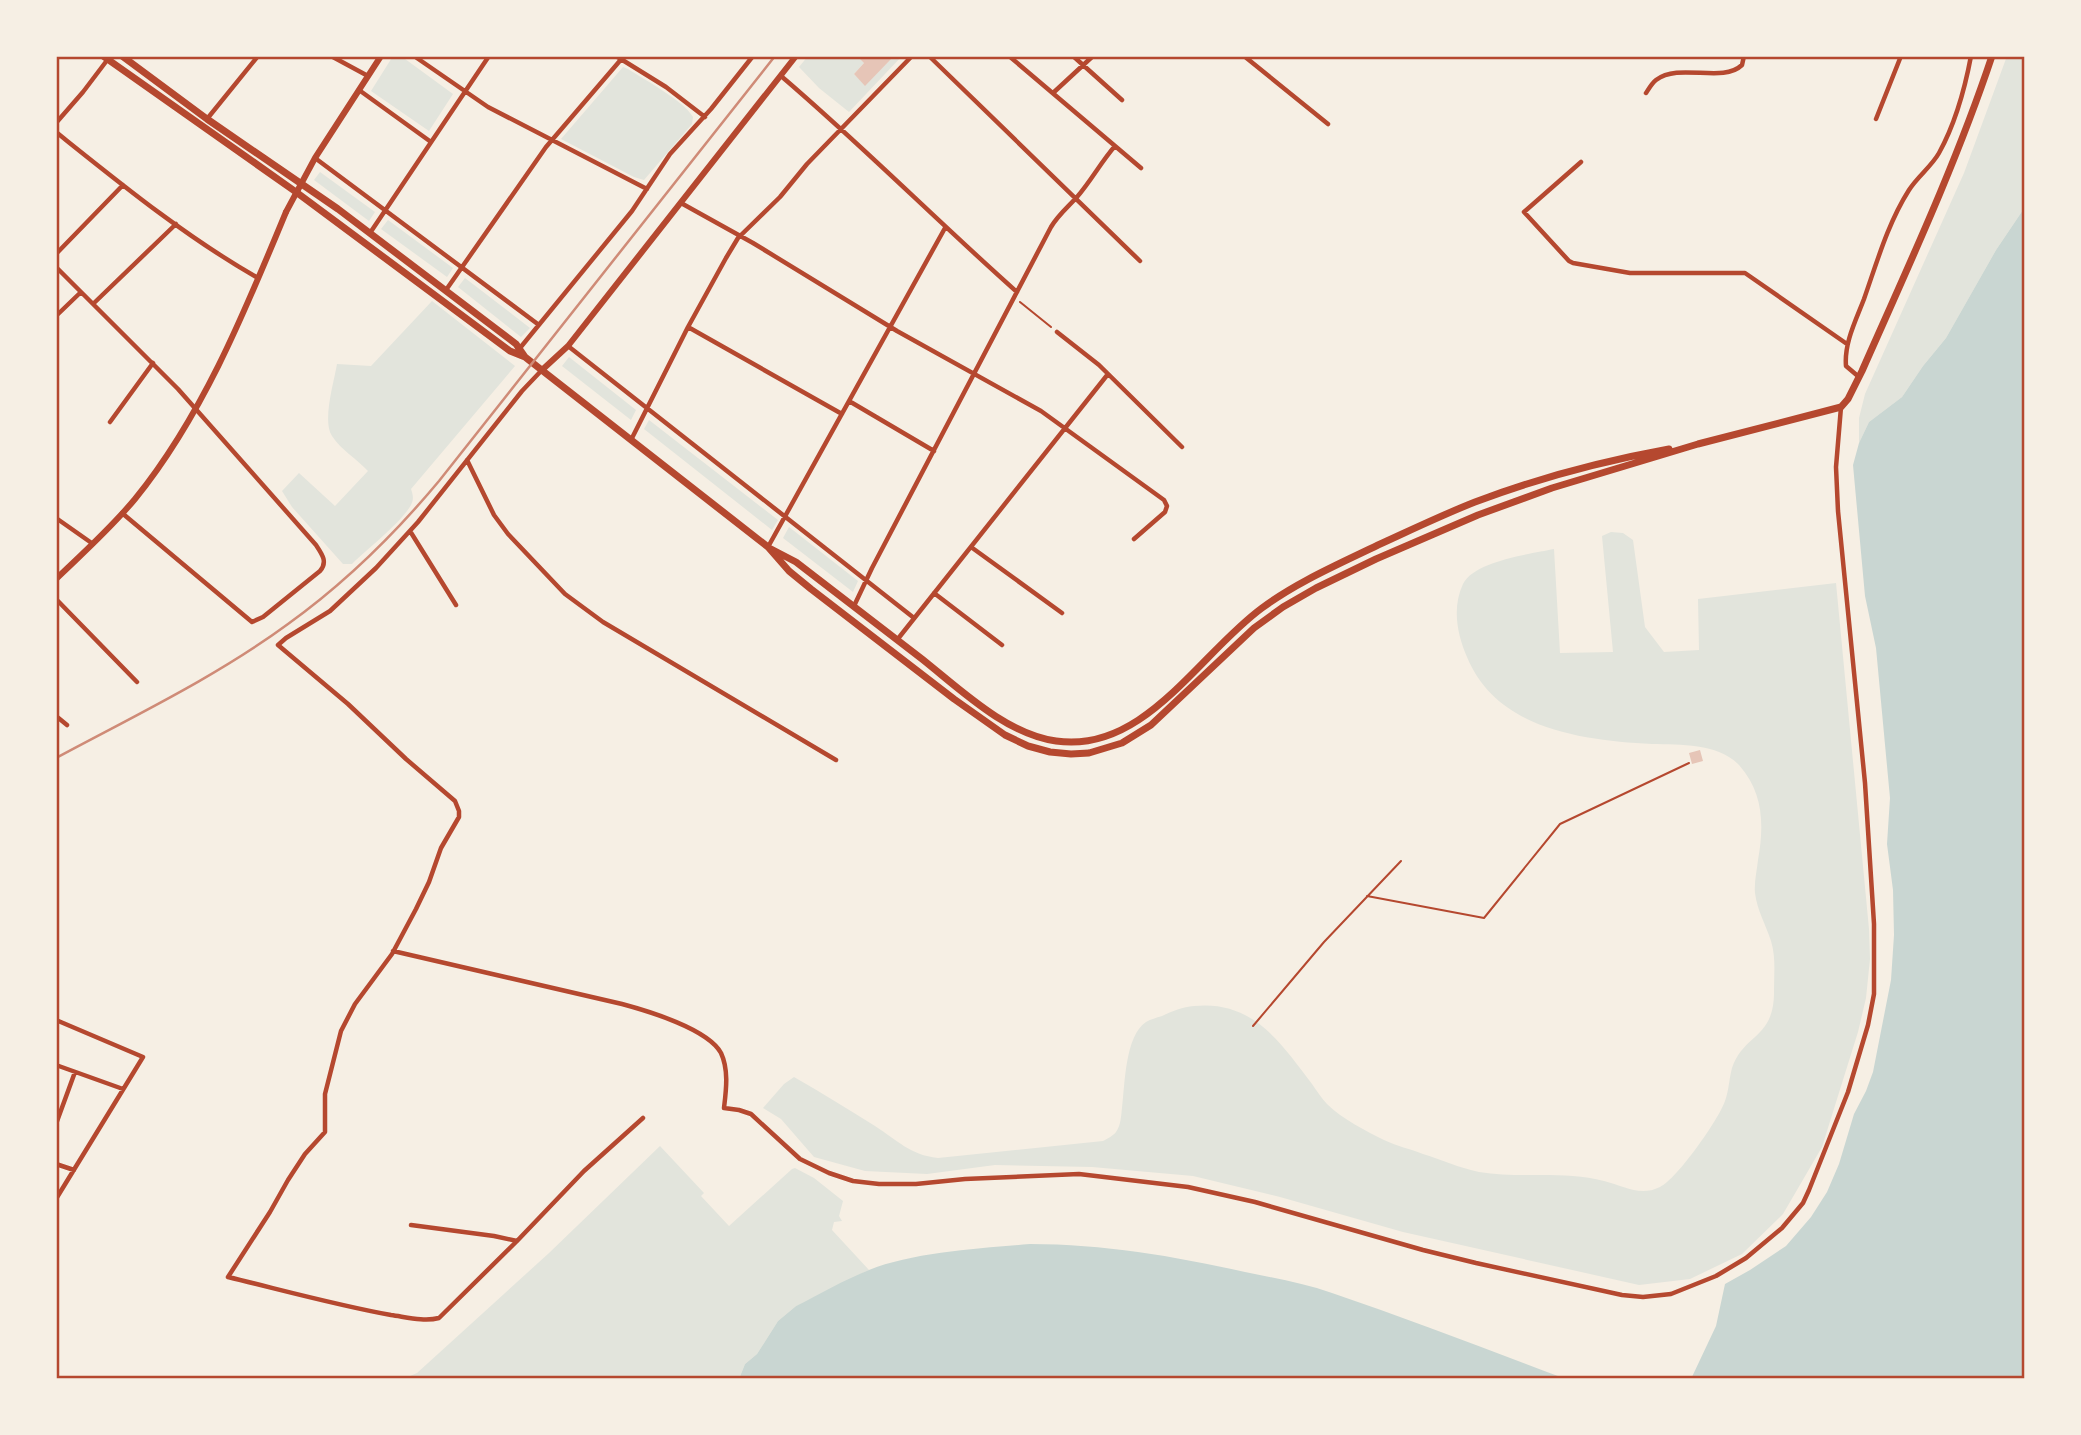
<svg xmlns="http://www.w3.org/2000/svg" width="2081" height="1435" font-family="'Fira Sans Condensed',sans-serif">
<rect width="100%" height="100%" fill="#f6efe4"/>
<path fill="#e2e4dc" d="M 393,56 L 401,56 L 453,94 L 429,131 L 371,91 Z
M 808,56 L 862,56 L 860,59 L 864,63 L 854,74 L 865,85 L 894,56 L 902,56 L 849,112 L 819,88 L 799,67 Z
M 2007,56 L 2025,56 L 2025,207 L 1996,250 L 1946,338 L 1923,366 L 1902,397 L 1869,422 L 1859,443 L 1859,418 L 1865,394 L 1964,173 Z
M 623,67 L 628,69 C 645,80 684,101 693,117 L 692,124 L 644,180 L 634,177 L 561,139 Z
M 320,172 L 375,212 L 369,221 L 314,180 Z
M 388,220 L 453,268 L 447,277 L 381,229 Z
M 465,278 L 530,328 L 521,337 L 458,287 Z
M 432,301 L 515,366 L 411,489 C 413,495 414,499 411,505 C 400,524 368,548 352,564 L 343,564 L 292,507 L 282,491 L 299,473 L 335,506 L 368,471 C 357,459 341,450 332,436 C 322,421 334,382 337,364 L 371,366 Z
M 569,357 L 636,410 L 631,420 L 562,366 Z
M 649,420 L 778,520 L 772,530 L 644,429 Z
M 789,527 L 858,581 L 853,592 L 783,538 Z
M 1611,532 L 1623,533 L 1633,540 L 1645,627 L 1664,652 L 1699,650 L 1698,599 L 1836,583 L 1869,929 L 1870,959 L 1866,998 L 1858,1032 L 1822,1147 L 1783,1214 L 1742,1254 L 1690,1279 L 1639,1285 L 1403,1232 L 1280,1197 L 1193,1176 L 1092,1167 L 995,1165 L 927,1174 L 865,1171 L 814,1157 L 781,1119 L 763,1108 L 784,1084 L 794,1077 C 822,1093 848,1109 875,1126 C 897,1140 910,1155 938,1158 L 1103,1141 C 1107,1139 1113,1136 1116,1132 C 1121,1125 1121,1116 1122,1108 C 1125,1084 1125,1036 1146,1022 C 1151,1019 1156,1018 1162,1016 C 1172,1011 1183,1007 1194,1006 C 1253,1000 1281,1043 1312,1084 C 1317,1091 1322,1099 1327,1104 C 1342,1119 1366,1131 1384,1140 C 1396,1146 1411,1149 1423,1154 C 1442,1160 1460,1168 1479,1172 C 1520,1179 1563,1170 1604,1181 C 1624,1186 1640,1197 1660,1187 C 1677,1179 1719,1119 1725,1101 C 1729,1090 1729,1079 1732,1068 C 1744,1033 1775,1039 1774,990 C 1774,974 1776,957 1771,941 C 1766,925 1757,910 1755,893 C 1754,882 1757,870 1758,860 C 1764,826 1764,793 1739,765 C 1718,743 1681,745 1652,744 C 1583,740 1497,730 1467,657 C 1457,634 1452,607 1463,584 C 1474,561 1530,554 1554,549 L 1560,653 L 1613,652 L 1602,536 Z
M 660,1146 L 704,1193 L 701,1196 L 729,1226 L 792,1169 L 795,1168 L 814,1178 L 843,1201 L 839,1216 L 842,1221 L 834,1222 L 832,1230 L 869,1270 L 796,1306 L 778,1321 L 757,1354 L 745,1364 L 739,1379 L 403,1379 L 417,1373 L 549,1253 Z"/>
<path fill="#c9d6d2" d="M 2025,207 L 2025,1379 L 1691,1379 L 1716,1326 L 1725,1284 L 1750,1270 L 1786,1246 L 1811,1217 L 1827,1192 L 1839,1164 L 1854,1114 L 1866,1091 L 1873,1072 L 1891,980 L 1894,935 L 1893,890 L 1887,844 L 1890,798 L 1876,648 L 1865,596 L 1853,465 L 1859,443 L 1869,422 L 1902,397 L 1923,366 L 1946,338 L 1996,250 Z
M 1030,1244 C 1103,1244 1173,1256 1245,1272 C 1274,1278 1304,1283 1332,1293 C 1411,1320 1489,1350 1566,1379 L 739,1379 L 745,1364 L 757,1354 L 778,1321 L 796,1306 C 820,1294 844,1280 869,1270 C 913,1252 982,1248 1030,1244 Z"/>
<path fill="#e6c5b7" d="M 862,56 L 894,56 L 865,86 L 854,74 L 864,63 L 859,58 Z
M 1700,750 L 1703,761 L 1692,764 L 1689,753 Z"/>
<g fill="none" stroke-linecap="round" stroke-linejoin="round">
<path stroke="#b5482f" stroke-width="2" d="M 1020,302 L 1051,327
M 1367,896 L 1484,918 L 1560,824 L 1689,763
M 1253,1026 L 1324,942 L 1401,861"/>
<path stroke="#b5482f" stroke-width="4.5" d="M 331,56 L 368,76
M 414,56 L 488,107 L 647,189
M 616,56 L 666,87 L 705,117
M 929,56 L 1140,261
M 1009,56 L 1141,168
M 1073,56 L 1122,100
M 1244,56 L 1328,124
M 781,76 C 862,145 937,221 1017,292
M 359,90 L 431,142
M 1053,93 L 1093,56
M 1646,93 C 1648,90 1652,83 1656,80 C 1680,62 1722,84 1742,65 L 1744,56
M 207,119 L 258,56
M 1876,119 L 1901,56
M 56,123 L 83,92 L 108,59
M 56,132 C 121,184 186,237 258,278
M 315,158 L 539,325
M 1581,162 L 1524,212 L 1569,261 L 1573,263 L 1630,273 L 1745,273 L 1847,344
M 681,203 L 753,243 L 897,331 L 1041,411 L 1164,500 L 1167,506 L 1165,512 L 1134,539
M 370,233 L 489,56
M 56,254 L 123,185
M 56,267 L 178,389 L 316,545 C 322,554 328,562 320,571 L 263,617 L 252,622 L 122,513
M 446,290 L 546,147 L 624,56
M 93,304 L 176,224
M 56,316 L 81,292
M 688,327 L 842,414
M 1057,332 L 1099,365 L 1182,447
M 568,346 L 914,618
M 520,348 L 632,211 L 670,154 L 711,109 L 753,56
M 541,371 L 522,391 L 418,522 L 376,568 L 330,611 L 286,638 L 278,645 L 348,704 L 406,759 L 455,801 L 459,811 L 459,817 L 441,848 L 429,882 L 416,909 L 392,954 L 355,1004 L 341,1031 L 325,1094 L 325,1132 L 305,1154 L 288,1180 L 270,1212 L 228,1277 C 282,1290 336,1305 391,1315 C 406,1317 424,1322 439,1318 L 517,1241 L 584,1171 L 643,1118
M 1859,377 L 1846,366 C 1844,343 1856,320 1864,299 C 1877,262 1888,223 1909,190 C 1918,176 1931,167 1939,153 C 1955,124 1965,88 1971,56
M 849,401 L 934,451
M 110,422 L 153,363
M 631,440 L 688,327 L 726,258 L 738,238 L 780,197 L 807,164 L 912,56
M 467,460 L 494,515 L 508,534 L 565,594 L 603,622 L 836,760
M 56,518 L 93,544
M 410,531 L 456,605
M 768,547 L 945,228
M 971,547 L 1062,613
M 934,593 L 1002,645
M 56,599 L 137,682
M 854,606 L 872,568 L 1051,227 C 1058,215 1068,207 1077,197 C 1091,181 1101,162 1115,146
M 897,640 L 1108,374
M 56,716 L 67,725
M 393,951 L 622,1004 C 648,1011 708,1029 721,1053 C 729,1070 726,1091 724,1108 L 739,1110 L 751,1114 L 800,1159 L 829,1173 L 853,1181 L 879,1184 L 916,1184 L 965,1179 L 1079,1174 L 1188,1187 L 1255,1202 L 1423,1250 L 1476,1263 L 1622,1295 L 1643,1297 L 1671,1294 L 1716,1276 L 1746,1258 L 1782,1228 L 1803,1203 L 1809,1190 L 1848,1092 L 1868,1025 L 1874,994 L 1874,924 L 1865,783 L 1838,511 L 1836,467 L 1841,407
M 56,1020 L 143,1057 L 56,1199
M 56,1065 L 123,1089
M 56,1124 L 75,1072
M 56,1164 L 74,1170
M 411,1225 L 494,1236 L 517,1241"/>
<path stroke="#b5482f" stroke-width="6" d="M 542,370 L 568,346 L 796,56
M 56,579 C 83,553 111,528 135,499 C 203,415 245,311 286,212"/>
<path stroke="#b5482f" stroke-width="6" d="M 286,212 L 315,158 L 381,56"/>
<path stroke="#b5482f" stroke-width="7" d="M 103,56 L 296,192 L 510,351 L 525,357 L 768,547 L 789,571 L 811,589 L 954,699 L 1005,735 L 1028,746 L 1050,752 L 1071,754 L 1089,753 L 1122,743 L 1151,725 L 1254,628 L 1283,607 L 1316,588 L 1376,559 L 1478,515 L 1552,488 L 1698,444 L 1841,407 L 1848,399 L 1862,371 C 1908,267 1956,164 1992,56
M 122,56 L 207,119 L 338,209 L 516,344 L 525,357
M 771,549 L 796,562 C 838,594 880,627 922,659 C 961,690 1006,734 1056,741 C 1144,754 1199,654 1262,608 C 1297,582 1339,564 1378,545 C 1411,530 1442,515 1475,502 C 1538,478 1603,461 1669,449"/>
<path stroke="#cf8b77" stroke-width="2.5" d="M 56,758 C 134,716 216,677 288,624 C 345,583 394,535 439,481 L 775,56"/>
</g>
<rect width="2081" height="1435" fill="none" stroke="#f6efe4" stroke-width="116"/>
<rect x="58" y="58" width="1965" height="1319" fill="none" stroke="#b5482f" stroke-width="2.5"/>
</svg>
